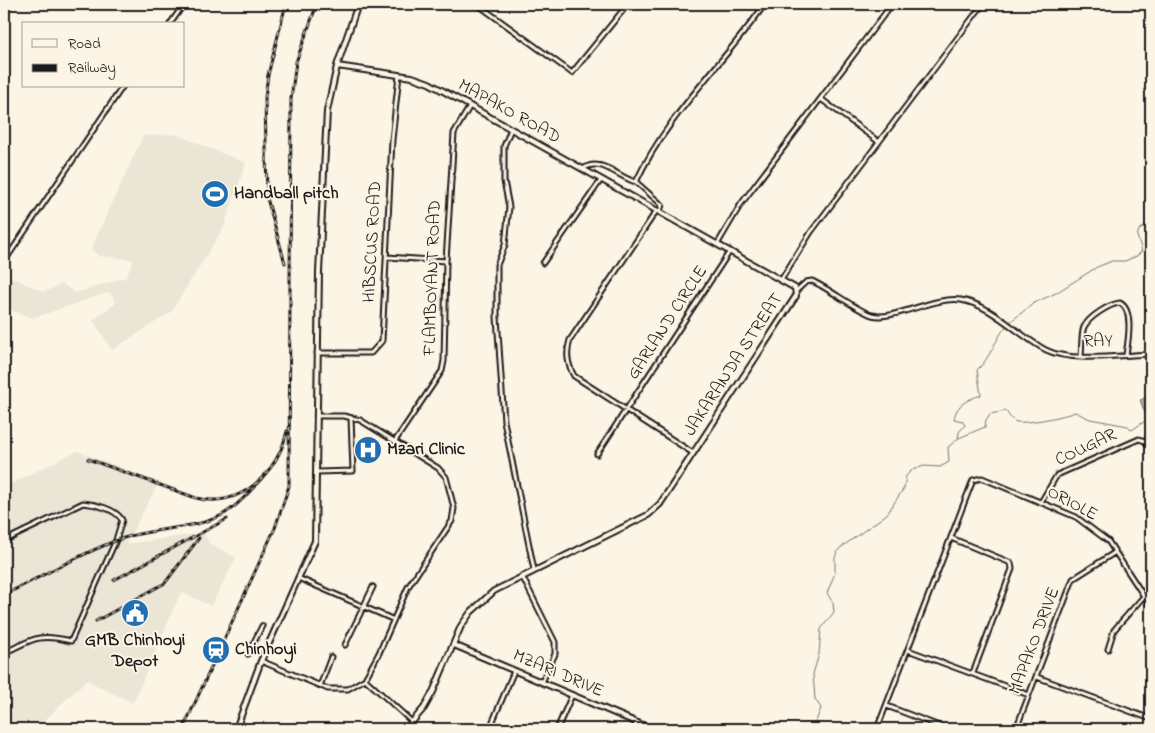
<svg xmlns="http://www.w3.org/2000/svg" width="1155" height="733" font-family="'Indie Flower',sans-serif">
<rect width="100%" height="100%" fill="#fcf5e5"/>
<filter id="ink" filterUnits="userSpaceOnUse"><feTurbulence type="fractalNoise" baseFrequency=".02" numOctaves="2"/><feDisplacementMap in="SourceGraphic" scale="10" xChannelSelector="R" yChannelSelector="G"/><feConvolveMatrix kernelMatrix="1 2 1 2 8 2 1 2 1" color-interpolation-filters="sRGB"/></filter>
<g filter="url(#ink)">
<path fill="#ebe5d6" d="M 175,134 L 246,163 L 224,227 L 171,312 L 112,350 L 93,320 L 116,303 L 110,292 L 33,318 L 4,308 L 4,274 L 44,292 L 62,284 L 76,293 L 126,277 L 134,260 L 99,256 L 91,249 L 143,136 Z
M 77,451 L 159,482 L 126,544 L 204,533 L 209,543 L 236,558 L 211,606 L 181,592 L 133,703 L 86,680 L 41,724 L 42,729 L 15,729 L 14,726 L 4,728 L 4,487 Z"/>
<path fill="#b0aba1" stroke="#75726c" d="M 1151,395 L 1151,429 L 1140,400 Z"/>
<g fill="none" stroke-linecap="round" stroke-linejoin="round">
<path stroke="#75726c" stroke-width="1" d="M 1010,322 L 1034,303 L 1056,293 L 1097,267 L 1112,261 L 1125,261 L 1137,256 L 1142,251 L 1137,236 L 1139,230 L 1149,224 L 1151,203
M 959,438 L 985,427 L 986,420 L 990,414 L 1006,411 C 1009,416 1012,421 1017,422 C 1027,424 1066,416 1075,412 L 1090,419 L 1128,426 L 1132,430 L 1148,419
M 813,729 L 821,708 L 815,699 L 813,674 L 819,654 L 821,629 L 834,612 L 833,603 L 827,593 L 835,573 L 835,557 L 839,549 L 887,514 L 904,488 L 906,476 L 912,470 L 924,466 L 940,467 L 949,462 L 948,447 L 958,439 L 959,432 L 965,425 L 962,421 L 954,419 C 956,404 969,399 981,395 L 977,370 C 990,359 995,339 1007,325"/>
<g stroke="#1c1c1c" stroke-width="7">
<path id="minor" d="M 477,4 L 572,73 L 628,4
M 170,24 L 184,4
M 821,99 L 879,142
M 511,129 L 504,146 L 504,181 L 509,207 L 505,245 L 497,265 L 497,317 L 504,421 L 534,570
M 583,169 C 600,156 619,178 636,182
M 657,210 L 570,340 C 566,353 567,363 574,376 L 693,453
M 660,211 L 662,205 L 636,182 C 667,115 724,63 765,4
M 718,243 L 741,204 L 892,4
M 387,257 L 446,261
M 4,262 L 123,86
M 543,263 L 601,180
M 781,280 L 811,232 L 983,4
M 796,291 L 806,282 L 812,281 C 830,289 856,310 872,315 C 894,321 933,296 961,300 C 992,305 1019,336 1046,350 C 1072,363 1122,355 1151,354
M 317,353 L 371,353 L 382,341 L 392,140 L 399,75
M 1081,356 C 1082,348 1081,334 1084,327 C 1089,317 1109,304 1120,303 C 1134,310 1128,342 1126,355
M 395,441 L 442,371 L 444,361 L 446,261 L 454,133 L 470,106
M 597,454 L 730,251
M 317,472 L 353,471 L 351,418
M 1041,502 L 1057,475 L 1139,439 L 1145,441 L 1151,450
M 951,538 L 1011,563 L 1012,569 L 973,673
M 4,541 L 83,503 C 95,504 116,509 122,520 L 116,540 L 71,641 C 38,633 33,639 4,653
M 522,576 L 555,642 L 555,654 L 542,682
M 298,578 L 392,619
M 345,645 L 373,587
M 1108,649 L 1114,630 L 1144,596
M 908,650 L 1029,695
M 248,654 L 262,626
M 261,661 L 328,689 L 348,689 L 365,679 L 379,653 L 408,587 L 452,521 L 454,508 L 446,477 L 438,468 L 360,420 L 344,416 L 317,416
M 1037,677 L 1151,719
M 365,679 L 412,722
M 320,686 L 331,657
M 887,706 L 947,729
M 490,728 L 514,671
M 557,729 L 572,695
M 633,729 L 637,723
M 877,729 L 973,480 L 982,478 L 1076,517 L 1108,541 L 1151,607
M 1016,729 L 1073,579 L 1114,553"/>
</g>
<g stroke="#1c1c1c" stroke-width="8">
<path id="tertiary" d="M 337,66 L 412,77 L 429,83 L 795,288 L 796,296 L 660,504 L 648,515 L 494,591 L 471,612 L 461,626 L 433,692 L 424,708 L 406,729
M 454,645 L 652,729
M 238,726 L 245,729
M 236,729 L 261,661 L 315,541 L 319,272 L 327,111 L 337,66 L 358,4"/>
</g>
<use href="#minor" stroke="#fcf5e5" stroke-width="3"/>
<use href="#tertiary" stroke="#fcf5e5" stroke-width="4"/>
<g stroke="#1c1c1c" stroke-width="3">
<path id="rail" d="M 285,263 L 267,198 L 265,97 L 268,75 L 286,4
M 88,459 L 196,498 C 240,509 278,473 287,431
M 114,580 L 227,519
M 4,595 C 41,577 79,554 118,540 C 151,527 191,531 222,515 C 238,506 250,491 262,478
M 96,621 L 165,583 L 199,538
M 183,729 L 275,528 L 289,486 L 291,99 L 296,62 L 317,4"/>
</g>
<use href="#rail" stroke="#fcf5e5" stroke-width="1" stroke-dasharray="4" stroke-linecap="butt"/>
</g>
</g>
<defs>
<g id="stadium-disc" transform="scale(1.4375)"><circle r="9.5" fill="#1f6fb2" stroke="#fcf5e5"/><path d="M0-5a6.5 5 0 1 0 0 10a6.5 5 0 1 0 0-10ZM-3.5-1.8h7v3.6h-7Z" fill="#fff"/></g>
<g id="hospital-disc" transform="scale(1.4375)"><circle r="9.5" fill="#1f6fb2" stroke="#fcf5e5"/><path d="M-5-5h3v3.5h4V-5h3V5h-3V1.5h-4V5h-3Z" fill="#fff"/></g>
<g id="civic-disc" transform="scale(1.4375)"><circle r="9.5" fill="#1f6fb2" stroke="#fcf5e5"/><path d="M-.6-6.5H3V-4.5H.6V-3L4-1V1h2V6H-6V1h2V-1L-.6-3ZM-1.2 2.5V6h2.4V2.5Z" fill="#fff"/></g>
<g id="station-disc" transform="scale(1.4375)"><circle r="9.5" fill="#1f6fb2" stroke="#fcf5e5"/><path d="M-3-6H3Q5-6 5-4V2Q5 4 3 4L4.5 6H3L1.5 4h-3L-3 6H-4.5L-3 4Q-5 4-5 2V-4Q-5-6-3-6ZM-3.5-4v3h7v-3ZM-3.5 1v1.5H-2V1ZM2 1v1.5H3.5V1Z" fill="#fff"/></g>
</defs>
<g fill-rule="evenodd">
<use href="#stadium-disc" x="215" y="194"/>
<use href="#hospital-disc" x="368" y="450"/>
<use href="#civic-disc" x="135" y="613"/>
<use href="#station-disc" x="216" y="650"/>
</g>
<g text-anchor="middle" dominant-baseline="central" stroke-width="4" stroke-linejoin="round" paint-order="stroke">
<g font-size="18" fill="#1c1c1c" stroke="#fcf5e5">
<text transform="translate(509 112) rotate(29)">MAPAKO ROAD</text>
<text transform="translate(373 242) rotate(-87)">HIBSCUS ROAD</text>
<text transform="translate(433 278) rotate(-88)">FLAMBOYANT ROAD</text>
<text transform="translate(668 323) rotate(-57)">GARLAND CIRCLE</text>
<text transform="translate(1098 342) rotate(-1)">RAY</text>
<text transform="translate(734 365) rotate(-57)">JAKARANDA STREAT</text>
<text transform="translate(1086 448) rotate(-25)">COUGAR</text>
<text transform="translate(1072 504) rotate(28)">ORIOLE</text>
<text transform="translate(1035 641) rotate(-69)">MAPAKO DRIVE</text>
<text transform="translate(558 674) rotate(23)">MZARI DRIVE</text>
</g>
<g font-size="18" font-weight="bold" fill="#1c1c1c" stroke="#fcf5e5" text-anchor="start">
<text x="234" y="194">Handball pitch</text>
<text x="387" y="450">Mzari Clinic</text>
<text x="135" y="641" text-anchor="middle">GMB Chinhoyi<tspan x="135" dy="21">Depot</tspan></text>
<text x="235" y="650">Chinhoyi</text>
</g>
</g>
<rect width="1155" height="733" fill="none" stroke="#fcf5e5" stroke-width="20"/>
<rect x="10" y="10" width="1135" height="713" fill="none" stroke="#1c1c1c" stroke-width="2" filter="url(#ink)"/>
<rect x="22" y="22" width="162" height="65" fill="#fcf5e5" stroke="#a29e95"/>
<rect x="32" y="39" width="25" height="8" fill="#fcf5e5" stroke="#a29e95"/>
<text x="68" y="48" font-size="15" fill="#1c1c1c">Road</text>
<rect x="32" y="64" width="25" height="8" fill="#1c1c1c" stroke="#a29e95"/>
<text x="68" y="72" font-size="15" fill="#1c1c1c">Railway</text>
</svg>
